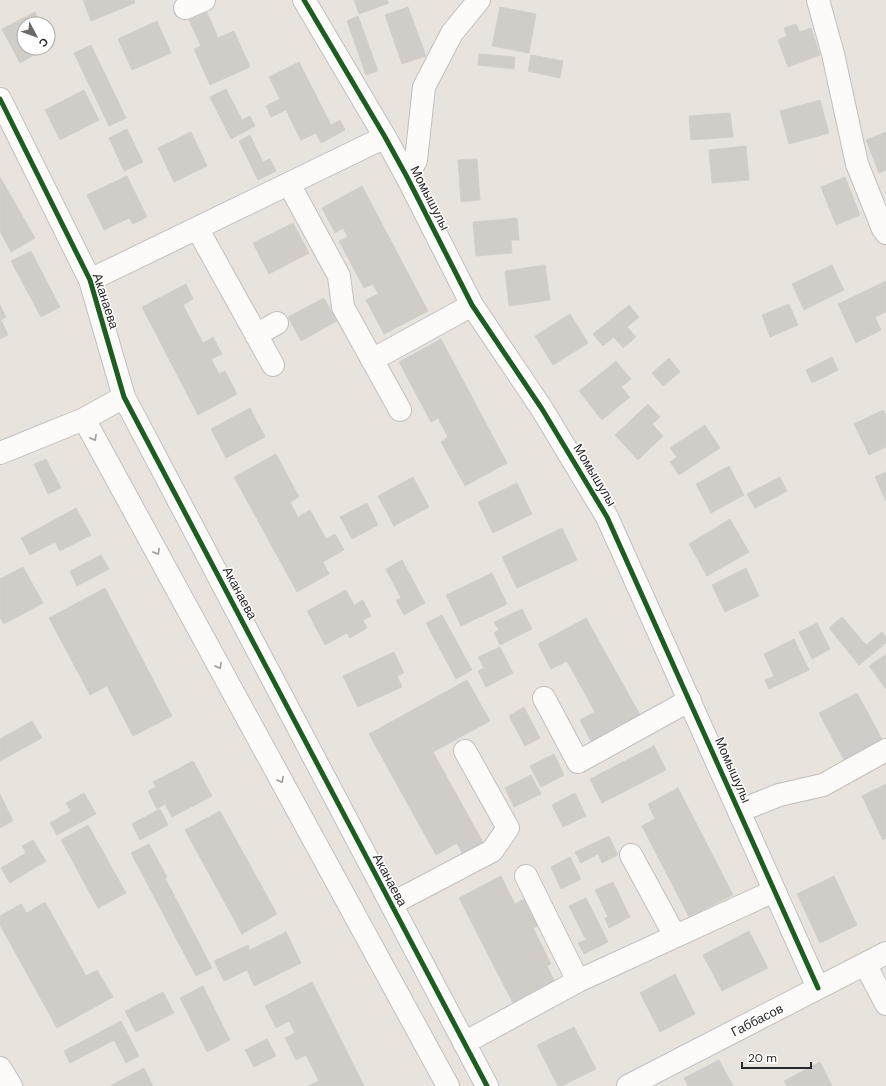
<svg xmlns="http://www.w3.org/2000/svg" width="886" height="1086" font-family="'DM Sans',sans-serif">
<rect width="100%" height="100%" fill="#e8e3dd"/>
<path fill="#d0cdc9" stroke="#d3cfca" d="M 83,0 L 134,0 L 135,3 L 91,21 Z
M 354,0 L 387,0 L 389,3 L 359,14 Z
M 408,7 L 426,56 L 402,64 L 385,15 Z
M 500,7 L 536,14 L 529,53 L 492,46 Z
M 35,12 L 41,24 L 24,24 L 24,48 L 44,48 L 45,49 L 20,63 L 2,29 Z
M 207,12 L 218,38 L 234,31 L 250,67 L 210,85 L 194,49 L 201,46 L 189,20 Z
M 358,16 L 378,71 L 366,75 L 347,21 Z
M 157,21 L 171,53 L 132,70 L 118,39 Z
M 796,24 L 800,32 L 811,28 L 820,55 L 788,67 L 778,40 L 787,36 L 784,28 Z
M 91,45 L 126,118 L 109,126 L 74,53 Z
M 479,54 L 515,57 L 514,69 L 478,65 Z
M 531,55 L 563,61 L 560,78 L 528,71 Z
M 299,62 L 331,125 L 340,120 L 345,130 L 321,143 L 316,133 L 301,140 L 286,110 L 271,117 L 266,106 L 280,99 L 269,77 Z
M 226,89 L 242,120 L 250,116 L 255,126 L 231,139 L 210,97 Z
M 84,90 L 99,120 L 60,140 L 45,110 Z
M 820,100 L 829,133 L 789,144 L 780,111 Z
M 730,113 L 733,137 L 691,140 L 689,116 Z
M 127,129 L 143,162 L 124,171 L 109,138 Z
M 191,132 L 207,166 L 174,182 L 158,148 Z
M 886,132 L 886,170 L 879,173 L 866,140 Z
M 250,135 L 263,162 L 270,159 L 276,171 L 258,180 L 239,141 Z
M 746,146 L 749,180 L 712,183 L 709,150 Z
M 477,159 L 480,200 L 461,202 L 458,160 Z
M 127,176 L 147,217 L 133,224 L 129,218 L 104,230 L 87,195 Z
M 0,177 L 35,238 L 11,252 L 0,231 Z
M 845,177 L 860,215 L 836,225 L 821,187 Z
M 362,186 L 428,311 L 384,334 L 366,300 L 378,294 L 373,284 L 364,288 L 339,241 L 348,237 L 343,228 L 335,233 L 322,208 Z
M 517,218 L 519,240 L 511,240 L 512,253 L 476,256 L 473,222 Z
M 293,223 L 309,253 L 269,274 L 253,243 Z
M 31,251 L 60,307 L 41,317 L 11,261 Z
M 545,265 L 550,300 L 509,306 L 505,271 Z
M 832,265 L 844,290 L 804,310 L 792,284 Z
M 886,281 L 886,312 L 875,317 L 881,330 L 856,343 L 838,304 Z
M 186,284 L 193,299 L 183,305 L 203,343 L 213,337 L 222,354 L 211,359 L 219,374 L 225,371 L 237,394 L 198,415 L 142,307 Z
M 324,298 L 337,321 L 301,341 L 288,317 Z
M 789,304 L 798,325 L 770,337 L 762,315 Z
M 0,305 L 6,317 L 1,320 L 8,335 L 0,339 Z
M 629,305 L 639,317 L 627,327 L 636,337 L 623,348 L 614,337 L 603,346 L 593,334 Z
M 570,314 L 588,343 L 553,365 L 535,336 Z
M 441,339 L 507,463 L 465,486 L 441,442 L 448,437 L 438,418 L 431,422 L 399,362 Z
M 832,357 L 838,370 L 812,383 L 806,370 Z
M 669,358 L 680,372 L 663,386 L 652,373 Z
M 616,361 L 631,379 L 621,387 L 630,397 L 602,420 L 579,391 Z
M 648,404 L 660,417 L 652,424 L 663,436 L 638,460 L 615,435 Z
M 250,408 L 265,437 L 226,458 L 211,429 Z
M 883,410 L 886,415 L 886,447 L 869,455 L 854,424 Z
M 705,425 L 720,448 L 679,475 L 670,462 L 677,457 L 670,448 Z
M 276,454 L 299,497 L 290,502 L 298,517 L 310,510 L 326,539 L 335,534 L 344,550 L 323,562 L 329,574 L 297,592 L 234,477 Z
M 46,459 L 61,488 L 48,494 L 34,464 Z
M 729,466 L 744,495 L 711,513 L 696,484 Z
M 886,472 L 886,501 L 875,477 Z
M 413,477 L 429,507 L 394,526 L 378,496 Z
M 780,477 L 787,491 L 755,508 L 747,494 Z
M 517,483 L 532,514 L 493,533 L 478,502 Z
M 367,503 L 378,525 L 352,539 L 340,517 Z
M 76,508 L 91,535 L 60,551 L 55,542 L 30,555 L 21,538 Z
M 730,519 L 749,552 L 707,576 L 689,544 Z
M 562,528 L 577,560 L 517,588 L 502,557 Z
M 101,555 L 109,569 L 77,586 L 70,571 Z
M 402,560 L 425,603 L 404,615 L 396,600 L 401,598 L 386,569 Z
M 23,567 L 43,603 L 4,624 L 0,618 L 0,579 Z
M 746,568 L 759,596 L 725,612 L 712,585 Z
M 492,573 L 507,604 L 461,626 L 446,595 Z
M 105,588 L 172,716 L 133,736 L 107,686 L 90,695 L 49,618 Z
M 346,590 L 354,605 L 363,600 L 371,616 L 363,620 L 367,628 L 350,638 L 347,633 L 325,645 L 307,611 Z
M 522,609 L 532,629 L 500,645 L 494,633 L 499,630 L 494,622 Z
M 442,615 L 472,670 L 456,679 L 426,623 Z
M 842,617 L 866,645 L 882,632 L 886,637 L 886,643 L 859,665 L 829,628 Z
M 586,618 L 644,722 L 595,749 L 580,720 L 595,712 L 567,661 L 551,669 L 538,644 Z
M 817,623 L 830,649 L 812,659 L 799,632 Z
M 794,639 L 809,670 L 769,689 L 765,680 L 774,676 L 764,654 Z
M 500,647 L 513,673 L 486,687 L 478,671 L 484,668 L 478,657 Z
M 394,652 L 404,673 L 397,676 L 402,687 L 358,707 L 343,676 Z
M 886,654 L 886,689 L 869,666 Z
M 467,680 L 490,721 L 433,752 L 485,846 L 464,857 L 457,843 L 436,855 L 369,734 Z
M 857,693 L 882,739 L 844,760 L 819,713 Z
M 524,707 L 540,738 L 525,746 L 509,716 Z
M 32,721 L 42,738 L 0,761 L 0,739 Z
M 654,746 L 666,770 L 602,803 L 590,779 Z
M 554,754 L 564,775 L 541,787 L 530,766 Z
M 193,761 L 212,796 L 172,817 L 165,804 L 157,809 L 148,791 L 156,787 L 153,782 Z
M 531,775 L 541,794 L 514,807 L 505,788 Z
M 886,784 L 886,838 L 883,840 L 862,796 Z
M 678,788 L 733,895 L 689,917 L 642,826 L 655,819 L 648,804 Z
M 84,793 L 96,814 L 57,835 L 50,823 L 71,811 L 66,803 Z
M 575,793 L 586,816 L 563,827 L 552,805 Z
M 0,794 L 13,821 L 0,828 Z
M 160,809 L 168,825 L 140,840 L 132,824 Z
M 220,811 L 277,914 L 242,934 L 185,830 Z
M 88,825 L 126,893 L 98,908 L 61,840 Z
M 609,836 L 618,855 L 602,863 L 598,854 L 581,863 L 575,852 Z
M 33,840 L 46,861 L 10,883 L 1,868 L 26,853 L 22,846 Z
M 149,844 L 167,877 L 149,887 L 131,853 Z
M 570,857 L 581,879 L 561,889 L 551,867 Z
M 501,876 L 515,904 L 524,899 L 538,926 L 533,928 L 551,964 L 547,966 L 557,986 L 515,1007 L 459,898 Z
M 834,876 L 857,925 L 820,943 L 797,894 Z
M 165,878 L 212,968 L 196,976 L 149,887 Z
M 613,882 L 630,917 L 609,928 L 605,918 L 608,917 L 595,890 Z
M 586,898 L 608,942 L 584,954 L 578,943 L 586,940 L 569,906 Z
M 45,902 L 86,976 L 97,970 L 113,997 L 57,1028 L 0,925 L 0,916 L 21,904 L 27,913 Z
M 749,931 L 768,968 L 722,991 L 703,955 Z
M 286,932 L 301,963 L 254,986 L 247,970 L 224,981 L 214,961 L 248,945 L 250,950 Z
M 675,974 L 695,1014 L 660,1032 L 640,993 Z
M 312,982 L 364,1086 L 308,1086 L 319,1081 L 306,1055 L 296,1060 L 285,1038 L 295,1033 L 289,1021 L 276,1028 L 265,1006 Z
M 203,986 L 230,1040 L 207,1052 L 180,998 Z
M 163,992 L 174,1013 L 136,1032 L 125,1011 Z
M 121,1021 L 139,1056 L 126,1063 L 114,1040 L 70,1063 L 64,1051 Z
M 574,1027 L 596,1069 L 562,1086 L 558,1086 L 537,1045 Z
M 267,1039 L 276,1056 L 254,1067 L 245,1050 Z
M 719,1060 L 733,1086 L 688,1086 L 684,1078 Z
M 820,1062 L 832,1086 L 787,1086 L 784,1081 Z
M 144,1068 L 153,1086 L 110,1086 Z"/>
<g fill="none" stroke-linecap="round" stroke-linejoin="round">
<g stroke="#c1bfbf" stroke-width="24">
<path id="minor" d="M 304,0 L 385,137 L 407,177 L 472,305 L 542,409 L 607,517 L 818,988
M 818,0 L 833,54 L 857,164 L 883,229 L 886,233
M 185,8 L 204,0
M 0,99 L 90,280 L 124,397 L 487,1086
M 407,177 L 416,160 L 424,87 L 452,33 L 479,0
M 289,184 L 339,276 L 343,307 L 400,410
M 197,228 L 273,365
M 90,280 L 385,137
M 256,335 L 277,323
M 372,360 L 472,305
M 124,397 L 84,419 L 448,1086
M 0,453 L 84,419
M 544,698 L 578,762 L 690,700
M 739,811 L 779,795 L 823,785 L 886,750
M 631,855 L 675,936
M 526,876 L 578,981
M 391,904 L 492,851 L 508,828 L 465,751
M 865,964 L 886,1004
M 464,1043 L 578,981 L 774,891
M 0,1068 L 11,1086
M 628,1086 L 886,953"/>
</g>
<use href="#minor" stroke="#fcfbfa" stroke-width="22"/>
<g stroke="#fff" stroke-width="8">
<path id="cycleway" d="M 304,0 L 385,137 L 407,177 L 472,305 L 542,409 L 607,517 L 818,988
M 0,99 L 90,280 L 124,397 L 487,1086"/>
</g>
<use href="#cycleway" stroke="#1b5e20" stroke-width="5"/>
</g>
<defs><path id="oneway-chevron" d="M-2-3.5L2.5 0L-2 3.5" fill="none" stroke-width="1.6" stroke-linecap="round" stroke-linejoin="round"/></defs>
<g stroke="#9d9c9c">
<use href="#oneway-chevron" transform="translate(94 438) rotate(61)"/>
<use href="#oneway-chevron" transform="translate(157 552) rotate(61)"/>
<use href="#oneway-chevron" transform="translate(219 666) rotate(61)"/>
<use href="#oneway-chevron" transform="translate(281 780) rotate(61)"/>
</g>
<g text-anchor="middle" dominant-baseline="central" stroke-width="3" stroke-linejoin="round" paint-order="stroke">
<g font-size="13" fill="#282828" stroke="#fff">
<text transform="translate(430 198) rotate(63)">Момышулы</text>
<text transform="translate(106 301) rotate(72)">Аканаева</text>
<text transform="translate(595 475) rotate(59)">Момышулы</text>
<text transform="translate(240 593) rotate(62)">Аканаева</text>
<text transform="translate(733 770) rotate(66)">Момышулы</text>
<text transform="translate(390 880) rotate(62)">Аканаева</text>
<text transform="translate(757 1020) rotate(-27)">Габбасов</text>
</g>
</g>
<g transform="translate(36 36) rotate(131)"><circle r="19" fill="#ffffff" stroke="#a9a9a9"/>
<path d="M0-3L7 15L0 10L-7 15Z" fill="#6b6967"/>
<text y="-6" font-size="11" font-weight="bold" text-anchor="middle" fill="#282828">С</text>
</g>
<path d="M742 1062v6h69v-6" fill="none" stroke="#282828" stroke-width="2"/>
<text x="748" y="1062" font-size="12" fill="#282828" stroke="#ffffff" stroke-width="3" paint-order="stroke">20 m</text>
</svg>
